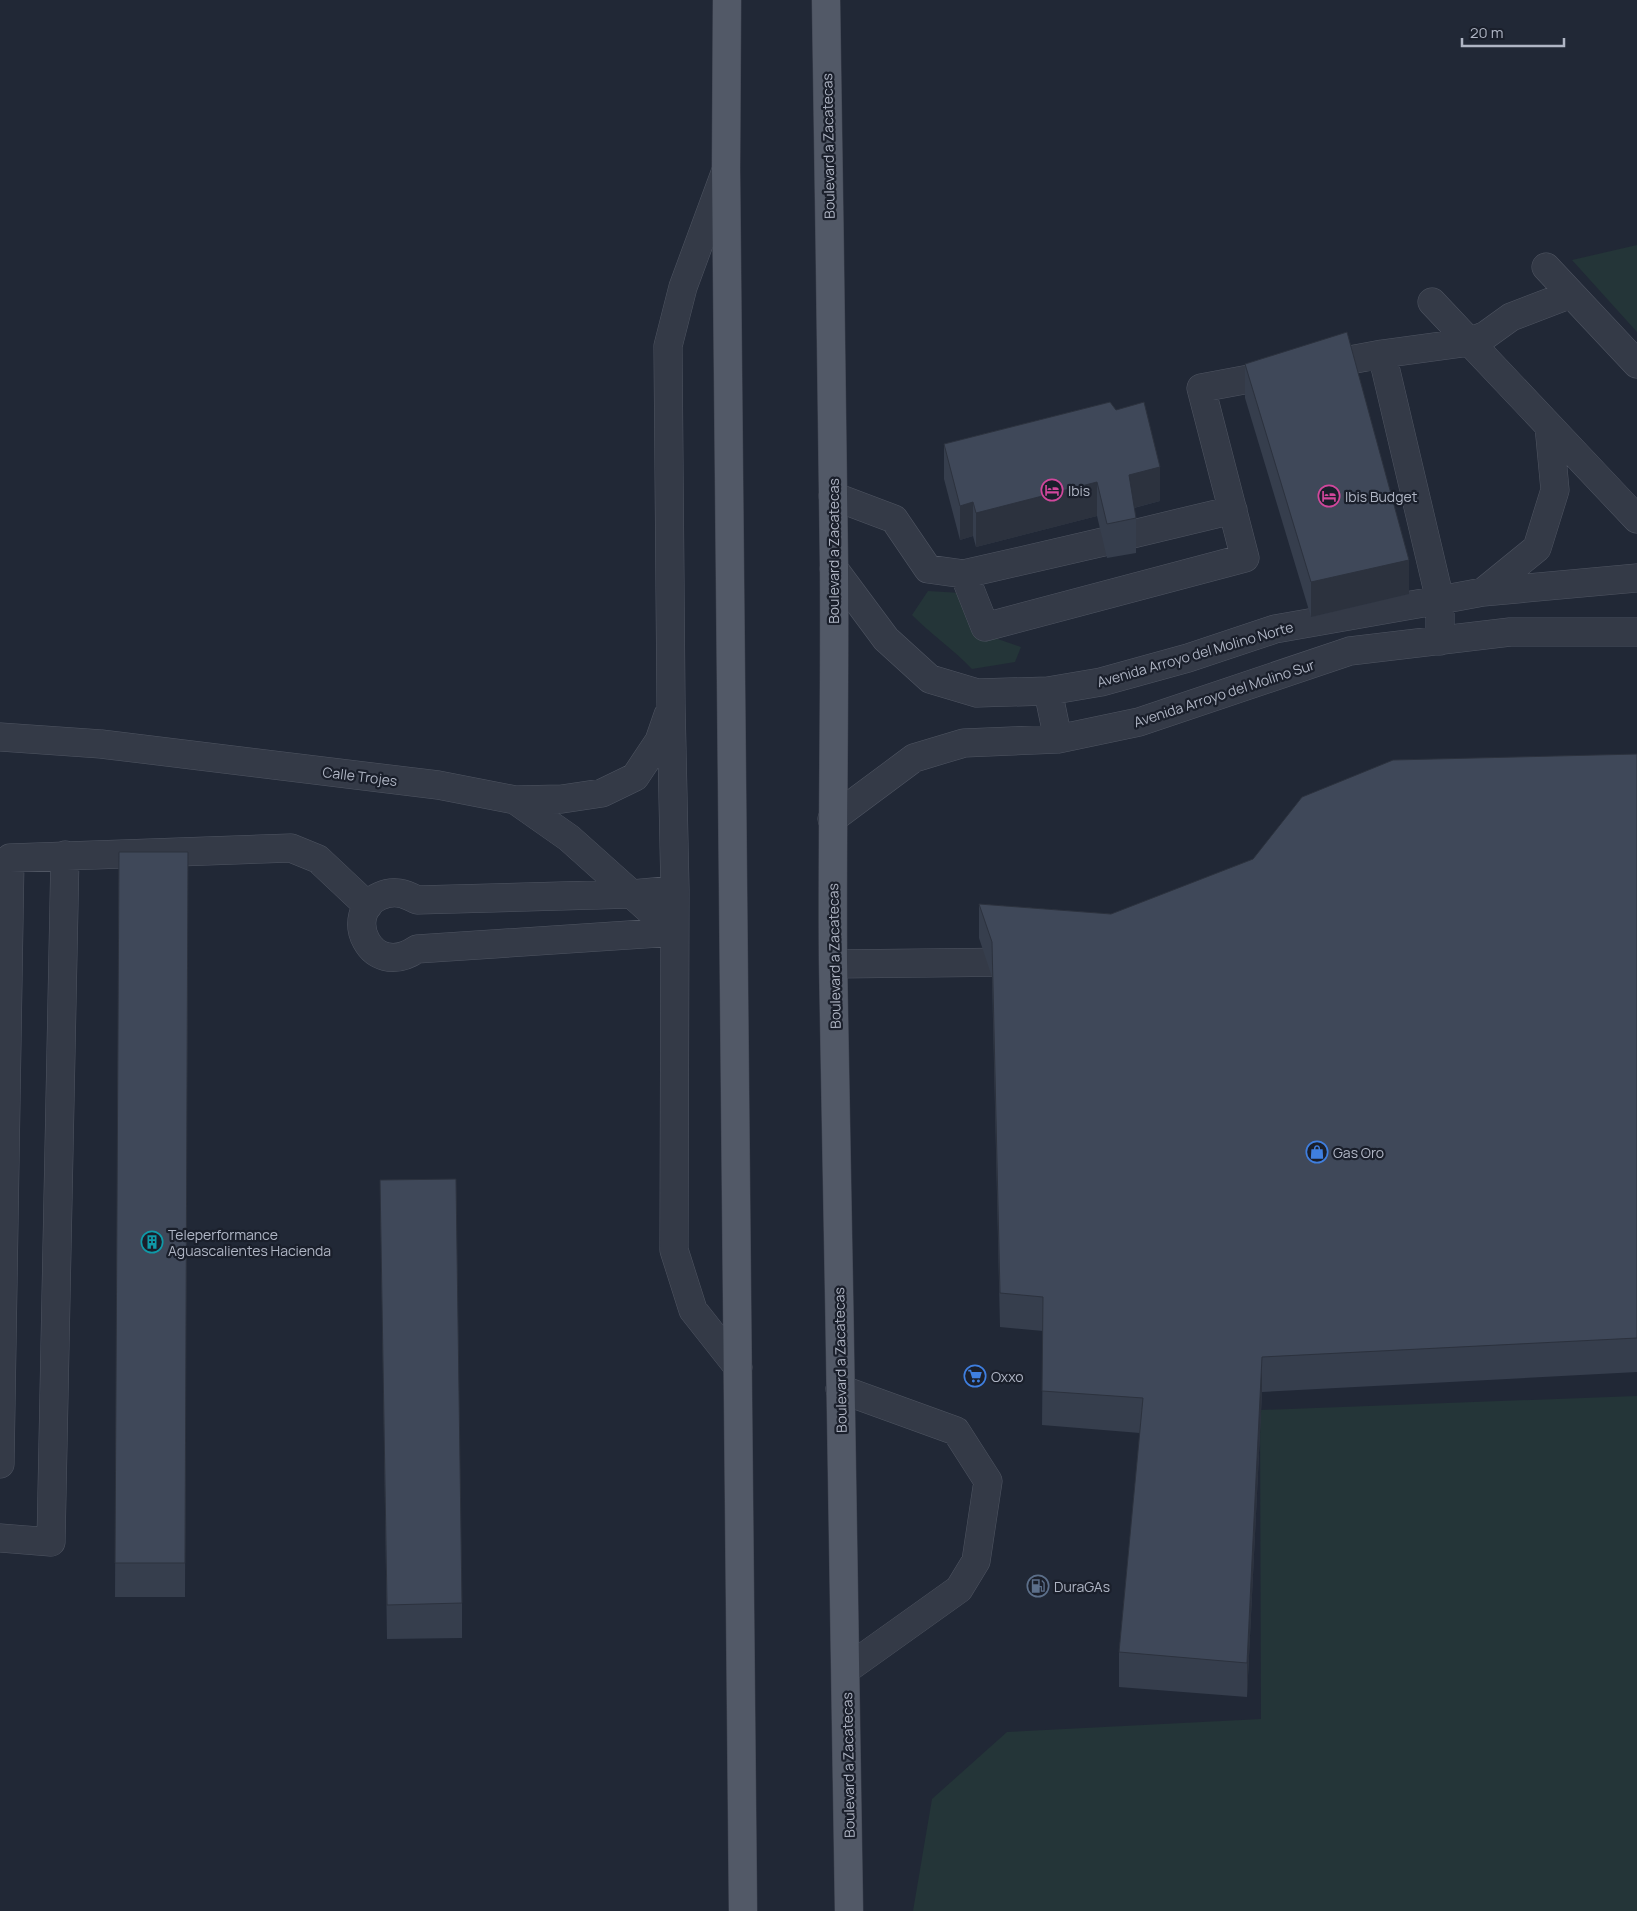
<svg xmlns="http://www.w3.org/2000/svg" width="1637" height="1911" font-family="Manrope,sans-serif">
<rect width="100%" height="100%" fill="#212836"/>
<path fill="#243538" d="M 1637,245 L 1637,332 L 1572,260 Z
M 928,591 L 961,593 L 992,637 L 1021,647 L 1015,662 L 972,669 C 953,649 931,634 912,615 Z
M 1637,1396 L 1637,1911 L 913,1911 L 932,1799 L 1007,1732 L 1261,1719 L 1260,1410 Z"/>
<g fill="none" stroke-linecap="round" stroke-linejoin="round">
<g stroke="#4f5562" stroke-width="29">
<path id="minor" d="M 725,173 L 683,287 L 668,346 L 671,704 L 675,890 L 674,1250 L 693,1310 L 738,1367
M 1546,267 L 1637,364
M 1432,302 L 1637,519
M 1382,354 L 1440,600 L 1440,641
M 833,496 L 894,519 L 928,569 L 964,574 L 985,627 L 1245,558 L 1201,388 L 1382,354 L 1470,342 L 1486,335 L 1511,317 L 1571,294
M 1133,534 L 1233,510
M 834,569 L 886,639 L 930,679 L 977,693 L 1048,691 L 1101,682 L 1188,658 L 1275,629 L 1440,600 L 1483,592 L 1637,578
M 964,574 L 1103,542
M 1483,592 L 1537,548 L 1555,490 L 1549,426
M 1048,691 L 1058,739
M 0,737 L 101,744 L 438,785 L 515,800 L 562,799 L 602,793 L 635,777 L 659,741 L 668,715
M 515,800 L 569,838 L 674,932
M 832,819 L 914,758 L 964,743 L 1058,739 L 1139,722 L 1350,651 L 1510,632 L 1637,632
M 674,932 L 417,949 C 370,981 341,913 380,896 C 394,890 404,893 417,900 L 632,894 L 675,890
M 834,964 L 1024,962
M 840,1389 L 956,1431 L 988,1481 L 976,1561 L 959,1589 L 847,1669
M 0,1464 L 10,858 L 291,848 L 318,859 L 368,906
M 0,1538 L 51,1542 L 65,855"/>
</g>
<g stroke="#3e4350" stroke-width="29">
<path id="major" d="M 727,0 L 726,169 L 743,1911
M 826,0 C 828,189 833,378 834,567 C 835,698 832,829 833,960 C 838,1277 846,1594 849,1911"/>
</g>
<use href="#minor" stroke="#343a47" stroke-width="28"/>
<use href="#major" stroke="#525967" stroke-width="28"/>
</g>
<path fill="#363e4d" d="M 1245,364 L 1409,594 L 1311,617 L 1245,398 Z
M 1110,402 L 1160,501 L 1134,508 L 1136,518 L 1136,553 L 1107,558 L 1097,516 L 976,547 L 973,536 L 960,540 L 944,479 L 944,444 Z
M 1637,754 L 1637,1372 L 1262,1392 L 1247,1697 L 1119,1687 L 1119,1652 L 1140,1433 L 1042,1425 L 1043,1331 L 1000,1327 L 992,977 L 979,938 L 979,904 L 1111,914 Z
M 119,852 L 188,852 L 185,1597 L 115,1597 Z
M 380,1180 L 462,1603 L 462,1638 L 387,1639 Z"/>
<path fill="#2c323e" d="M 1160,467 L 1160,501 L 1129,509 L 1129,475 Z
M 1097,482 L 1097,516 L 976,547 L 976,513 Z
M 973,502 L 973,536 L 960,540 L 960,506 Z
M 1409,560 L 1409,594 L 1311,617 L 1311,582 Z
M 1262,1357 L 1262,1392 L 1247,1697 L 1247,1663 Z"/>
<path fill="#3f4859" stroke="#2c323e" d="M 1347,332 L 1409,560 L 1311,582 L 1245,364 Z
M 1110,402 L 1116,410 L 1144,402 L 1160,467 L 1129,475 L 1136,518 L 1107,524 L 1097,482 L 976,513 L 973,502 L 960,506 L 944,444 Z
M 1637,754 L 1637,1338 L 1262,1357 L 1247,1663 L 1119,1652 L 1143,1398 L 1042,1391 L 1043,1297 L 1000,1293 L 992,942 L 979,904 L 1111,914 L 1253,859 L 1302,797 L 1393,760 Z
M 119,852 L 188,852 L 185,1563 L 115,1563 Z
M 456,1179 L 462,1603 L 387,1605 L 380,1180 Z"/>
<defs>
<g id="hotel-ring" transform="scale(1.125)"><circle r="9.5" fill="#1a1f2b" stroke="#d1479c" stroke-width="1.5"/><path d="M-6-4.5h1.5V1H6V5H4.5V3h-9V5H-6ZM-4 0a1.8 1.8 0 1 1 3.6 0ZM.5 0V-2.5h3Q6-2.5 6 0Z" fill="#d1479c"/></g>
<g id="shop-ring" transform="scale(1.125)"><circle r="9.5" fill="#1a1f2b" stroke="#3f7fe0" stroke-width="1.5"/><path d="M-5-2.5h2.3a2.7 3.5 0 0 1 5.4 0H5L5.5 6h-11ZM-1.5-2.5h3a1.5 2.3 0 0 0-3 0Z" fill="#3f7fe0"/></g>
<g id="building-ring" transform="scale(1.125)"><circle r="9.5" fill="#1a1f2b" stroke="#0f9aa8" stroke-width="1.5"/><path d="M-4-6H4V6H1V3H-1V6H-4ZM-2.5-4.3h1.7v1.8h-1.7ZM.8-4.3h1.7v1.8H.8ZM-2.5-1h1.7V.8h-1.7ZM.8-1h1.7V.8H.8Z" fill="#0f9aa8"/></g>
<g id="supermarket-ring" transform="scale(1.125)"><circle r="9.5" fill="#1a1f2b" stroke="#3f7fe0" stroke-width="1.5"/><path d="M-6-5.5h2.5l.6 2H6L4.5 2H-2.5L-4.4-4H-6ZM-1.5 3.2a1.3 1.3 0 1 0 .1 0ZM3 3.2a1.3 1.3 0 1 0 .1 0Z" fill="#3f7fe0"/></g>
<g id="fuel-ring" transform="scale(1.125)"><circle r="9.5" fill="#1a1f2b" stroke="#5c6f8a" stroke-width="1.5"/><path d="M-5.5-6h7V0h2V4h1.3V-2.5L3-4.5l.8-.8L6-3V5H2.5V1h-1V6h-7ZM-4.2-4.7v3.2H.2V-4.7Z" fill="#5c6f8a"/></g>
</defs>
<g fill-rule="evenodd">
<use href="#hotel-ring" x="1052" y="490"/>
<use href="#hotel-ring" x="1329" y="496"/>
<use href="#shop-ring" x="1317" y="1152"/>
<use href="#building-ring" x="152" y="1242"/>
<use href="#supermarket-ring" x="975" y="1376"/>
<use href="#fuel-ring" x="1038" y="1586"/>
</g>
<g text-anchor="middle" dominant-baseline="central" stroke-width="4.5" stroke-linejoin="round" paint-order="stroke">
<g font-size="14" fill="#afb5c4" stroke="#1a1f2b">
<text transform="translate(828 146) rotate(-91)">Boulevard a Zacatecas</text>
<text transform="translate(833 551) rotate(-90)">Boulevard a Zacatecas</text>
<text transform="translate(1195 654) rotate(-16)">Avenida Arroyo del Molino Norte</text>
<text transform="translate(1224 693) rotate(-18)">Avenida Arroyo del Molino Sur</text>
<text transform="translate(360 776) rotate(7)">Calle Trojes</text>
<text transform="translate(834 956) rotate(-91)">Boulevard a Zacatecas</text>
<text transform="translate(840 1360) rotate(-91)">Boulevard a Zacatecas</text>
<text transform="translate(848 1765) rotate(-91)">Boulevard a Zacatecas</text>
</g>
<g font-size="14" fill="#afb5c4" stroke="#1a1f2b" text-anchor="start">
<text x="1068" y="490">Ibis</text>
<text x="1345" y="496">Ibis Budget</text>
<text x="1333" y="1152">Gas Oro</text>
<text x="168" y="1234">Teleperformance<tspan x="168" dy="16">Aguascalientes Hacienda</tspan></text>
<text x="991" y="1376">Oxxo</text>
<text x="1054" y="1586">DuraGAs</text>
</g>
</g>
<path d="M1462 38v8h102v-8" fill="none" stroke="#afb5c4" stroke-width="2.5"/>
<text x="1470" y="38" font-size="15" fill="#afb5c4" stroke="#1a1f2b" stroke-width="4" paint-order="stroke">20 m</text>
</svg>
